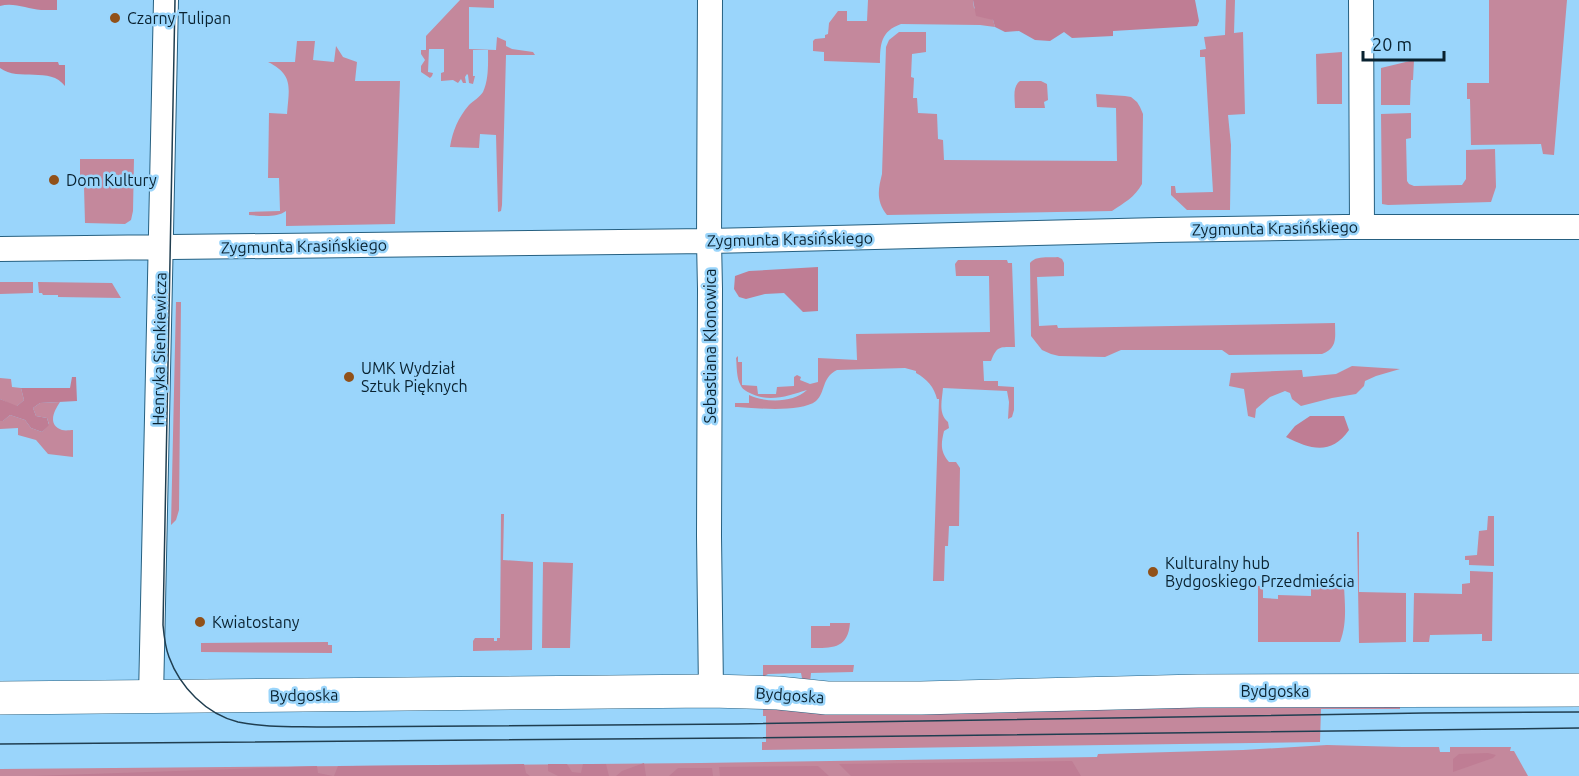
<svg xmlns="http://www.w3.org/2000/svg" width="1579" height="776" font-family="Ubuntu,sans-serif">
<rect width="100%" height="100%" fill="#9ad5fb"/>
<path fill="#c4889c" d="M 460,0 L 494,0 L 494,8 L 469,7 L 469,49 L 496,50 L 497,37 L 506,41 L 506,46 L 512,49 L 533,52 L 535,55 L 506,55 L 502,205 L 501,211 L 498,212 L 496,135 L 480,134 L 479,148 L 450,147 C 453,130 458,118 469,105 C 473,101 480,97 483,92 C 489,79 488,63 488,50 L 473,50 L 473,76 L 475,76 L 473,84 L 469,83 L 468,75 L 467,74 L 465,77 L 466,83 L 463,83 L 461,79 L 458,83 L 453,80 L 441,81 L 441,73 L 444,72 L 444,49 L 429,49 L 428,72 L 433,73 L 432,76 L 430,78 L 421,72 L 421,66 L 425,60 L 421,54 L 421,50 L 426,50 L 426,36 Z
M 868,0 L 973,0 L 974,8 L 993,20 L 995,27 L 980,25 L 901,24 C 881,31 880,44 880,63 L 824,61 L 824,52 L 813,51 L 813,41 L 815,39 L 825,38 L 825,35 L 828,34 L 829,23 L 838,11 L 847,11 L 847,21 L 867,21 Z
M 1226,0 L 1235,0 L 1234,33 L 1243,32 L 1245,114 L 1228,115 L 1231,145 L 1230,210 L 1187,210 L 1171,195 L 1171,186 L 1175,186 L 1176,193 L 1213,192 L 1205,57 L 1200,57 L 1200,50 L 1206,49 L 1204,37 L 1225,35 Z
M 1489,0 L 1567,0 L 1554,155 L 1543,154 L 1541,144 L 1471,145 L 1470,99 L 1467,99 L 1467,83 L 1489,83 Z
M 899,32 L 926,32 L 926,52 L 912,54 L 911,77 L 914,78 L 913,98 L 917,98 L 918,113 L 937,114 L 938,139 L 943,140 L 944,160 L 1117,161 L 1116,108 L 1097,107 L 1096,94 L 1125,96 L 1131,97 L 1137,102 L 1140,107 L 1143,114 L 1142,184 C 1135,197 1124,203 1112,211 L 887,215 C 876,201 878,190 882,174 L 886,47 L 889,40 Z
M 297,41 L 315,41 L 313,60 L 334,62 L 336,46 L 343,57 L 357,62 L 355,81 L 400,81 L 395,224 L 286,226 L 286,211 C 277,218 260,216 249,215 L 249,212 L 280,211 L 279,178 L 268,178 L 269,113 L 287,114 C 289,88 294,75 268,62 L 295,62 Z
M 1342,52 L 1342,104 L 1317,104 L 1316,54 Z
M 1414,60 L 1413,80 L 1411,80 L 1410,105 L 1381,105 L 1381,68 Z
M 1020,81 L 1041,81 L 1047,84 L 1048,100 L 1044,102 L 1045,108 L 1015,108 C 1015,99 1012,87 1020,81 Z
M 1411,113 L 1411,138 L 1406,139 L 1407,181 L 1409,184 L 1414,186 L 1462,185 L 1466,179 L 1466,150 L 1495,149 L 1496,187 L 1491,202 L 1388,205 L 1382,204 L 1381,114 Z
M 80,159 L 134,159 L 133,211 L 131,220 L 125,224 L 85,223 L 84,187 L 80,187 Z
M 1058,257 L 1062,259 L 1064,263 L 1064,276 L 1037,277 L 1039,326 L 1057,325 L 1058,328 L 1335,323 C 1335,337 1338,348 1322,354 L 1229,355 L 1222,350 L 1121,350 L 1105,357 L 1059,356 L 1051,354 L 1042,350 L 1031,336 L 1030,263 C 1036,255 1049,258 1058,257 Z
M 958,260 L 1007,260 L 1008,263 L 1012,263 L 1015,347 C 999,347 997,346 991,361 L 983,361 L 984,381 L 998,381 L 998,386 L 1014,387 L 1014,410 L 1012,417 L 1008,419 L 1009,402 L 1007,391 L 943,388 C 942,401 938,413 948,422 L 949,428 L 944,431 C 941,444 940,451 949,462 L 956,462 L 960,468 L 959,526 L 949,526 L 948,546 L 945,546 L 944,581 L 933,581 L 939,399 L 937,399 C 934,387 927,379 916,373 L 916,371 L 905,368 L 837,370 C 821,378 826,392 816,401 C 801,413 754,408 735,407 L 735,403 L 749,403 L 749,395 C 766,403 793,403 807,390 C 790,395 771,403 752,394 C 748,392 743,390 741,386 C 736,378 737,366 736,358 L 738,356 L 738,362 L 742,362 L 742,385 L 757,386 L 758,394 L 776,394 L 777,387 L 794,386 L 794,377 L 797,375 L 801,377 L 800,380 L 810,384 L 818,382 L 818,358 L 857,360 L 856,334 L 990,332 L 989,276 L 956,276 L 955,264 Z
M 0,282 L 33,282 L 33,293 L 0,294 Z
M 38,282 L 112,283 L 121,298 L 58,297 L 58,295 L 43,295 L 42,293 L 39,293 Z
M 176,302 L 181,302 L 179,510 L 176,520 L 171,525 Z
M 1352,366 L 1400,369 L 1376,376 L 1365,381 L 1364,386 L 1356,394 L 1332,398 L 1301,406 L 1292,399 L 1290,393 L 1285,391 L 1270,397 L 1256,409 L 1255,418 L 1248,416 L 1244,389 L 1229,386 L 1231,373 L 1302,370 L 1303,377 L 1336,374 Z
M 0,378 L 11,379 L 12,387 L 21,388 L 24,400 L 16,407 L 0,399 Z
M 60,402 C 54,411 47,425 62,430 C 66,431 70,430 73,430 L 73,457 L 48,454 L 36,440 L 18,435 L 18,428 L 0,429 L 0,421 L 3,421 L 10,415 L 25,420 L 31,428 L 42,432 L 49,424 L 47,418 L 36,416 L 33,408 L 40,403 Z
M 501,514 L 504,514 L 503,560 L 533,562 L 532,650 L 473,651 L 473,641 L 475,638 L 494,638 L 494,641 L 497,641 L 497,638 L 500,638 Z
M 1488,516 L 1494,516 L 1494,566 L 1469,565 L 1469,560 L 1465,560 L 1465,556 L 1477,555 L 1479,531 L 1487,530 Z
M 1357,532 L 1359,532 L 1359,592 L 1406,593 L 1406,642 L 1359,643 Z
M 543,562 L 573,563 L 570,648 L 542,648 Z
M 1470,571 L 1493,572 L 1492,641 L 1482,641 L 1482,634 L 1430,635 L 1429,642 L 1413,642 L 1414,593 L 1462,594 L 1462,584 L 1470,583 Z
M 1311,585 L 1344,586 C 1345,606 1347,624 1340,642 L 1258,642 L 1258,586 L 1263,586 L 1263,598 L 1278,599 L 1278,595 L 1311,596 Z
M 830,623 L 850,623 C 848,649 832,648 811,648 L 811,626 L 830,626 Z
M 328,642 L 328,645 L 332,645 L 332,653 L 201,652 L 201,643 Z
M 763,665 L 854,665 L 853,672 L 811,673 L 810,683 L 803,683 L 801,673 L 768,674 L 763,677 Z
M 1400,696 L 1400,709 L 1321,709 L 1320,742 L 762,750 L 762,742 L 766,742 L 766,716 L 763,716 L 763,706 Z
M 1327,745 L 1402,747 L 1439,747 L 1440,752 L 1450,752 L 1450,747 L 1511,747 L 1510,751 L 1514,751 L 1528,776 L 0,776 L 0,769 L 701,763 L 1097,757 L 1098,754 L 1243,750 Z"/>
<path fill="#bf7d94" d="M 0,0 L 57,0 L 57,10 C 52,10 47,10 41,10 C 27,9 14,2 0,6 Z
M 973,0 L 1195,0 L 1199,21 L 1197,26 L 1113,31 L 1113,36 L 1072,38 L 1064,32 L 1050,41 L 1035,40 L 1019,31 L 1005,32 L 995,27 L 993,20 L 976,16 Z
M 0,62 L 58,62 L 59,65 L 65,65 L 65,86 C 50,66 19,82 0,68 Z
M 818,267 L 818,311 L 803,312 L 784,293 L 765,294 L 746,299 L 739,297 L 734,289 L 735,276 L 749,271 Z
M 72,377 L 76,377 L 77,401 L 40,403 L 33,408 L 36,416 L 47,418 L 49,425 L 42,432 L 31,428 L 25,420 L 10,415 L 3,421 L 0,421 L 0,399 L 17,406 L 24,400 L 21,388 L 70,388 Z
M 1310,416 L 1344,416 L 1349,430 C 1331,456 1310,449 1286,437 L 1295,426 Z
M 1488,753 L 1496,755 L 1493,758 L 1453,772 L 1453,759 L 1459,754 Z
M 1072,761 L 1081,776 L 851,776 L 839,764 Z
M 644,763 L 646,776 L 616,776 L 622,771 Z
M 524,764 L 526,773 L 530,776 L 334,776 L 338,766 Z
M 548,764 L 567,764 L 572,772 L 581,773 L 583,764 L 606,764 L 609,776 L 558,776 L 548,771 Z
M 317,766 L 318,773 L 333,776 L 32,776 Z
M 818,766 L 829,776 L 720,776 L 719,767 Z
M 678,768 L 712,768 L 713,776 L 669,776 Z"/>
<g fill="none" stroke-linecap="round" stroke-linejoin="round">
<g stroke="#266081" stroke-width="26">
<path id="street" d="M 710,0 L 709,241 L 710,289 L 709,536 L 711,691
M 1361,0 L 1362,227
M 0,249 L 709,241 L 1159,230 L 1344,227 L 1579,227
M 151,697 L 166,0"/>
</g>
<g stroke="#266081" stroke-width="34">
<path id="secondary" d="M 0,698 L 711,691 L 778,693 L 827,698 L 921,698 L 1198,691 L 1579,690"/>
</g>
<use href="#street" stroke="#fff" stroke-width="24"/>
<use href="#secondary" stroke="#fff" stroke-width="33"/>
<path stroke="#203e50" stroke-width="1.5" d="M 175,0 L 163,625 C 164,636 165,647 169,657 C 180,687 206,714 238,722 C 266,728 297,726 327,727 L 738,724 L 1424,713 L 1579,712
M 0,744 L 738,738 L 1579,728"/>
</g>
<g fill="#915119" stroke="#9ad5fb" stroke-width="2">
<circle cx="115" cy="18" r="6"/>
<circle cx="54" cy="180" r="6"/>
<circle cx="349" cy="377" r="6"/>
<circle cx="1153" cy="572" r="6"/>
<circle cx="200" cy="622" r="6"/>
</g>
<g text-anchor="middle" dominant-baseline="central" stroke-width="5" stroke-linejoin="round" paint-order="stroke">
<g font-size="16" fill="#092230" stroke="#9ad5fb" text-anchor="start">
<text x="127" y="18">Czarny Tulipan</text>
<text x="66" y="180">Dom Kultury</text>
<text x="361" y="368">UMK Wydział<tspan x="361" dy="18">Sztuk Pięknych</tspan></text>
<text x="1165" y="563">Kulturalny hub<tspan x="1165" dy="18">Bydgoskiego Przedmieścia</tspan></text>
<text x="212" y="622">Kwiatostany</text>
</g>
<g font-size="16" fill="#092230" stroke="#9ad5fb">
<text transform="translate(1275 228) rotate(-1)">Zygmunta Krasińskiego</text>
<text transform="translate(790 239) rotate(-1)">Zygmunta Krasińskiego</text>
<text transform="translate(304 246) rotate(-1)">Zygmunta Krasińskiego</text>
<text transform="translate(710 346) rotate(-90)">Sebastiana Klonowica</text>
<text transform="translate(159 349) rotate(-89)">Henryka Sienkiewicza</text>
<text x="1275" y="691">Bydgoska</text>
<text transform="translate(304 695) rotate(-1)">Bydgoska</text>
<text transform="translate(790 695) rotate(4)">Bydgoska</text>
</g>
</g>
<path d="M1363 51v9h81v-9" fill="none" stroke="#092230" stroke-width="3"/>
<text x="1372" y="51" font-size="18" fill="#092230" stroke="#9ad5fb" stroke-width="4.5" paint-order="stroke">20 m</text>
</svg>
